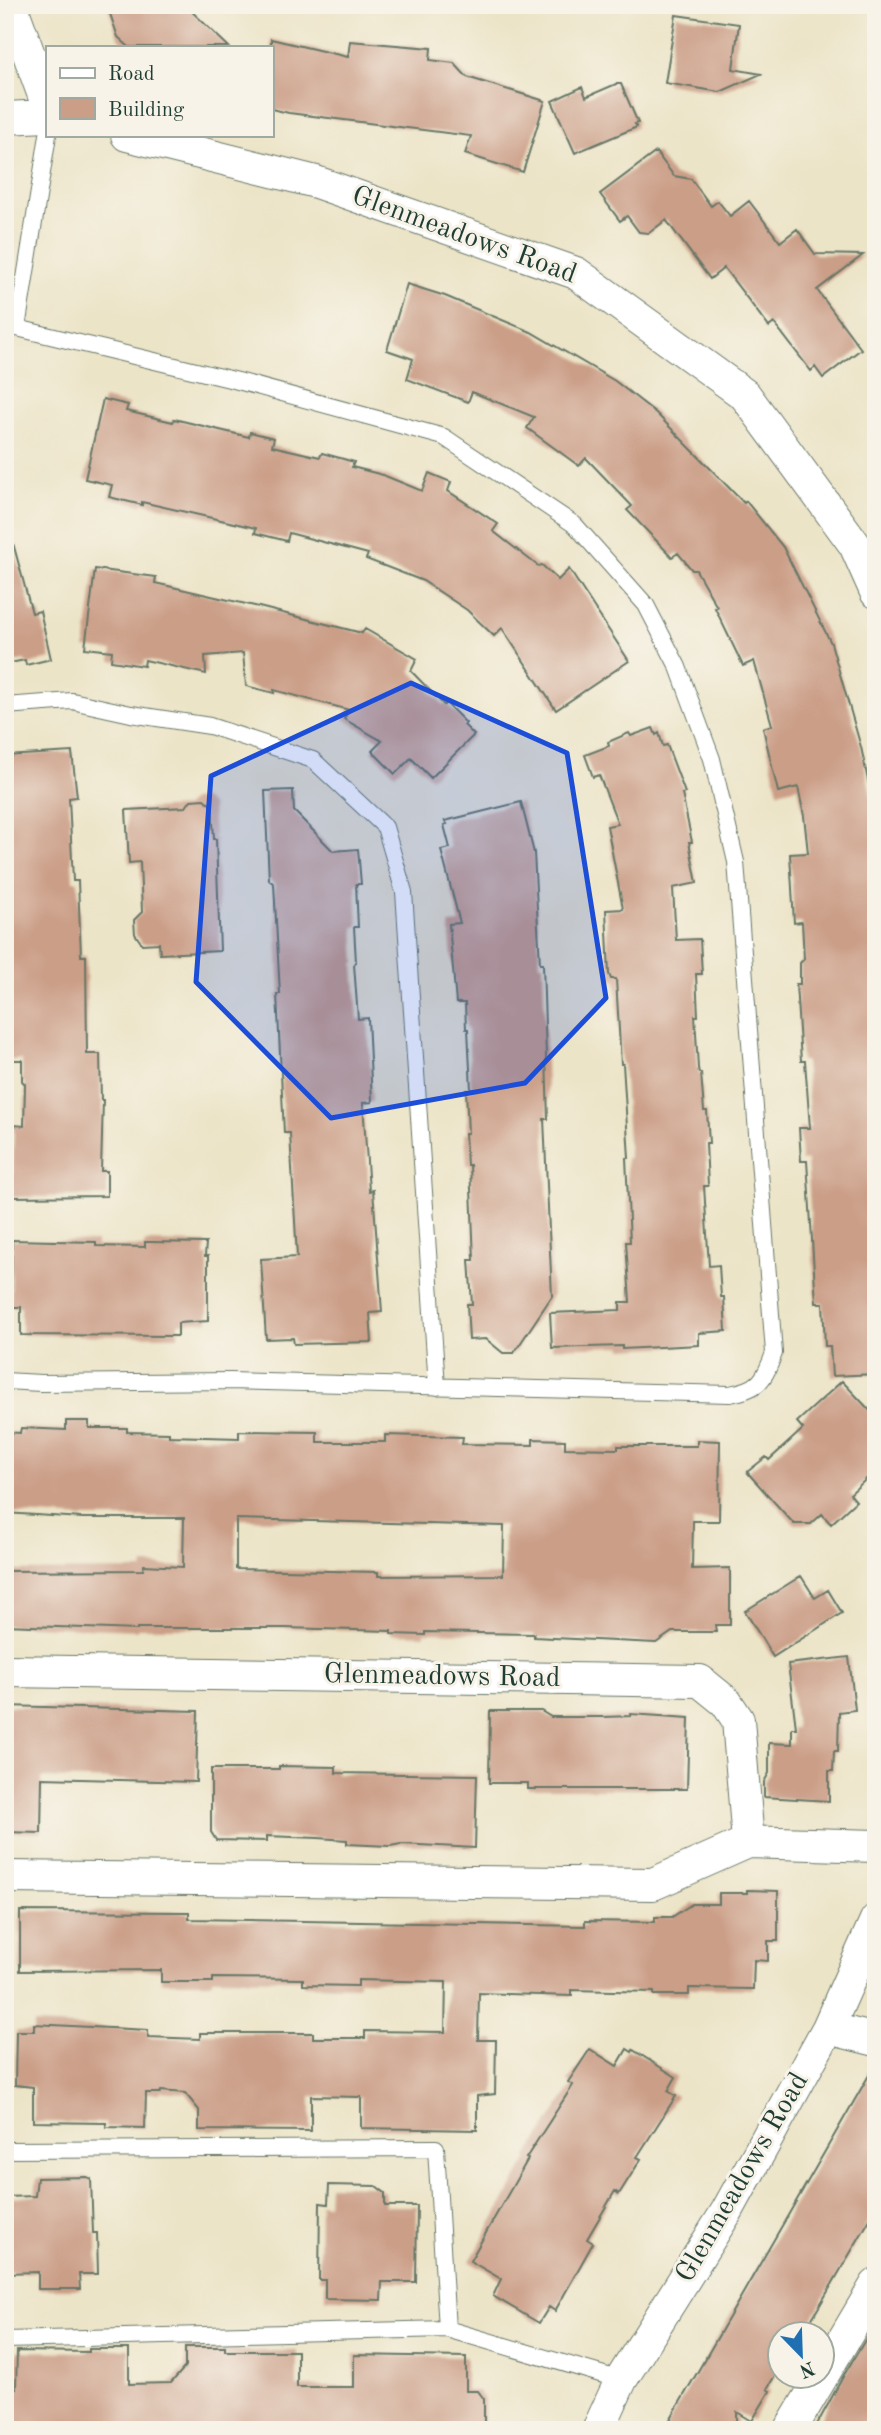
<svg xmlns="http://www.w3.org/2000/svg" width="881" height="2435" font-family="'Old Standard TT',serif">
<rect width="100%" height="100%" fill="#f7f3e8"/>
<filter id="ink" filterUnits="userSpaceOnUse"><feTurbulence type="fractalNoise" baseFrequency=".0143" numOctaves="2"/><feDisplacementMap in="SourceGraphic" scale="14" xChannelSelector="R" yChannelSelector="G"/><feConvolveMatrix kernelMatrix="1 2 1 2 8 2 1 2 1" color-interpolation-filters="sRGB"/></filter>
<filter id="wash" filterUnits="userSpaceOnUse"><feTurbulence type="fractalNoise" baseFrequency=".00686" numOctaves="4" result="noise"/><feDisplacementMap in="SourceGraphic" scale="28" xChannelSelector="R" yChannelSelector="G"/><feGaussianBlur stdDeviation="1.57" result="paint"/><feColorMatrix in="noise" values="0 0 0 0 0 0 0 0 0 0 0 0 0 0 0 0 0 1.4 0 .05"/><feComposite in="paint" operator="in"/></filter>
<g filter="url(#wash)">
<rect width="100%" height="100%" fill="#ece4c7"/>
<g id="blocks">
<path fill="#cb9e87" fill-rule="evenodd" d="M 107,5 L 185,5 L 229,47 L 129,47 L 118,37 Z
M 676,15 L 739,24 L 733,69 L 761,74 L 720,92 L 665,83 Z
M 271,39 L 348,57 L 350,41 L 431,48 L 430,60 L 454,63 L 467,77 L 545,101 L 523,172 L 465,154 L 471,136 L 289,113 L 271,109 Z
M 616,84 L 621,84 L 638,123 L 635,124 L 637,127 L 575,153 L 552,101 L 582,87 L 586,97 Z
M 656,152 L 674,176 L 691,179 L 711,206 L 718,201 L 730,216 L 749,201 L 780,242 L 797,229 L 815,254 L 863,255 L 817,290 L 861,349 L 823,378 L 815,367 L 811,371 L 774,323 L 769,327 L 724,268 L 710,279 L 666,220 L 649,233 L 639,232 L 627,216 L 620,221 L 600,194 Z
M 407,284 L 445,296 L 531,332 L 615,381 L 656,413 L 744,503 L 746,501 L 783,547 L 831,643 L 861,747 L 873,804 L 876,841 L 876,1374 L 832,1376 L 830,1346 L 825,1346 L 823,1303 L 816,1303 L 807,1161 L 801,1161 L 799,1128 L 810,1128 L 805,1061 L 801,1061 L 796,984 L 800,984 L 800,963 L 804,959 L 802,922 L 794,923 L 790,854 L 808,853 L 804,816 L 798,787 L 778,792 L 763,728 L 772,725 L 754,661 L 743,666 L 715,608 L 717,607 L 696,570 L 692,570 L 678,553 L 672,557 L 627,510 L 632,506 L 586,458 L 579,466 L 527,428 L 534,417 L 472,392 L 468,402 L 407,379 L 413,359 L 387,350 Z
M 103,399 L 128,405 L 126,411 L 173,422 L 174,419 L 249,437 L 250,432 L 274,438 L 272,446 L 320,457 L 322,453 L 354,462 L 352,467 L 383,475 L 422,491 L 429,473 L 451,482 L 448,491 L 498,524 L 493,531 L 538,566 L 542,565 L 558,580 L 569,569 L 629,661 L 556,710 L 502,628 L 494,636 L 467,610 L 423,581 L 366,559 L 368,554 L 289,533 L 287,541 L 255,533 L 256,528 L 142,502 L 142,505 L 109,497 L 112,485 L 85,479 Z
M 13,543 L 32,613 L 40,611 L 51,659 L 26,665 L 25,660 L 5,664 L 5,545 Z
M 95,569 L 156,577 L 155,583 L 259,607 L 362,633 L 365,629 L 417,659 L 411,671 L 444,705 L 446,703 L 466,723 L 464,725 L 474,735 L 431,778 L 411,758 L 395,774 L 372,751 L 382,741 L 344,719 L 349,710 L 274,690 L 274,693 L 246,686 L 243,653 L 205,656 L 206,674 L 145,660 L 144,666 L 111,661 L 112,651 L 85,648 Z
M 653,728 L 656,735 L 659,733 L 663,746 L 667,745 L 685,793 L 682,794 L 692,842 L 689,842 L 697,883 L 673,888 L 676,940 L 700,939 L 702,974 L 696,974 L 698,1016 L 695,1016 L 698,1068 L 699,1073 L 701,1073 L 704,1111 L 707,1111 L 709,1143 L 706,1143 L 708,1186 L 704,1186 L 709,1266 L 719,1265 L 721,1297 L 724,1297 L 726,1331 L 699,1333 L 699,1345 L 622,1349 L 622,1346 L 552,1348 L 550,1313 L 620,1310 L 620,1302 L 630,1302 L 626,1242 L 630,1242 L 626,1158 L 629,1158 L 623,1064 L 621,1064 L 616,979 L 611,979 L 609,974 L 606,910 L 623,909 L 607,826 L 618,824 L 599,775 L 593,777 L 585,755 L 609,746 L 608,742 L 629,733 L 631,736 Z
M 72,752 L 77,797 L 69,798 L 73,881 L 78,881 L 81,956 L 86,956 L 87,1054 L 100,1054 L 101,1100 L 103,1100 L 101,1171 L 107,1171 L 107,1196 L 12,1197 L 14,1125 L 24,1126 L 25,1084 L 22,1081 L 22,1060 L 5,1060 L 5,756 Z
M 293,790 L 294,811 L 333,851 L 358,849 L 361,884 L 356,884 L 358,927 L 354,927 L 356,962 L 354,964 L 358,1019 L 368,1018 L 372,1102 L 363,1103 L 369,1191 L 373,1190 L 382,1312 L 370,1313 L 372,1342 L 294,1344 L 293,1338 L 266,1339 L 261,1259 L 297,1257 L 290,1133 L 284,1133 L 277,994 L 280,994 L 274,884 L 269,880 L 265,791 Z
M 204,799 L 212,806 L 214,839 L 216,839 L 220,951 L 160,954 L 159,943 L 142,944 L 135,934 L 134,920 L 142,912 L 140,862 L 129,863 L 126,810 L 186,807 L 191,800 Z
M 521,802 L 534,853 L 540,964 L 543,964 L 548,1119 L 544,1119 L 552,1296 L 514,1353 L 503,1353 L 486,1339 L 469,1340 L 467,1304 L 472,1304 L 469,1260 L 474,1260 L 470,1165 L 467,1165 L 465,1133 L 468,1133 L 466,1090 L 471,1090 L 468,1029 L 466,1029 L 465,1003 L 456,1003 L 449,924 L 460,923 L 441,850 L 450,848 L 444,825 L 447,824 L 445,821 Z
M 12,1240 L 96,1242 L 96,1246 L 145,1247 L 145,1242 L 150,1242 L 206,1243 L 205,1256 L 208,1256 L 208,1321 L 178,1323 L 178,1336 L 21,1335 L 21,1307 L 11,1307 Z
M 842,1381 L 876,1417 L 876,1470 L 850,1494 L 856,1501 L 831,1524 L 822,1514 L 811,1524 L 794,1524 L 747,1472 L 766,1457 L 769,1460 L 803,1429 L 797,1422 Z
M 66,1421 L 89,1421 L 89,1428 L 127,1428 L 127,1432 L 169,1433 L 169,1436 L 239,1438 L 239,1431 L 317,1432 L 317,1442 L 385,1442 L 385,1435 L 463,1437 L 462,1444 L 533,1445 L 533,1439 L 565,1440 L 565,1448 L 618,1449 L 618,1446 L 697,1446 L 697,1440 L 720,1441 L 719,1521 L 693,1521 L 692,1569 L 730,1568 L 730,1625 L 715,1625 L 716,1632 L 672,1632 L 656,1643 L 534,1637 L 534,1634 L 425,1632 L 425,1635 L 391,1634 L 391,1631 L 285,1628 L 137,1628 L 137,1630 L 5,1625 L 5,1571 L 143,1570 L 144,1565 L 183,1567 L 184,1518 L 83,1518 L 5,1513 L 5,1432 L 20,1433 L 21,1428 L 66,1430 ZM 236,1519 L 504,1526 L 503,1575 L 378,1576 L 378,1572 L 236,1569 Z
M 801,1576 L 815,1598 L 828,1590 L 842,1613 L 773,1657 L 745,1611 Z
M 849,1657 L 855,1710 L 839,1712 L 838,1751 L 834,1751 L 833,1771 L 829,1771 L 829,1801 L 764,1797 L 764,1782 L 769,1773 L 769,1743 L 792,1744 L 792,1728 L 796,1728 L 788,1664 Z
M 5,1706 L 198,1711 L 196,1782 L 42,1778 L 41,1833 L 5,1832 Z
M 490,1711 L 541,1711 L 551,1717 L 602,1717 L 631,1716 L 631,1714 L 689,1718 L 687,1789 L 528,1789 L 528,1783 L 489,1783 Z
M 279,1766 L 336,1767 L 336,1773 L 477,1775 L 475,1848 L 401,1844 L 390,1846 L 347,1844 L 347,1840 L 318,1838 L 267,1836 L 267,1841 L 216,1840 L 211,1832 L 211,1769 L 279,1769 Z
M 747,1890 L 778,1891 L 778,1941 L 768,1941 L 768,1961 L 754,1960 L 753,1989 L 689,1988 L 689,1995 L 654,1995 L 654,1992 L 572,1990 L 572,1996 L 479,1993 L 478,2040 L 496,2040 L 495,2094 L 477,2096 L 477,2130 L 361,2128 L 361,2097 L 311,2096 L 311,2131 L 199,2130 L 199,2110 L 185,2093 L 161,2091 L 160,2093 L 146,2093 L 145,2128 L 106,2127 L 106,2123 L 33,2122 L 33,2087 L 15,2085 L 16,2031 L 34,2031 L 34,2024 L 148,2030 L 148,2037 L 200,2039 L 200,2033 L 313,2033 L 313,2038 L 365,2038 L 365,2031 L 445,2032 L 446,1982 L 358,1980 L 358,1986 L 303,1985 L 303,1979 L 213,1978 L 213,1982 L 161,1982 L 161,1970 L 20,1971 L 20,1911 L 189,1912 L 189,1919 L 585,1926 L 585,1921 L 655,1922 L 655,1917 L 672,1917 L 692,1904 L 719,1904 L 719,1893 L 747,1893 Z
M 590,2049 L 617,2066 L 627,2049 L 632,2052 L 633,2050 L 676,2077 L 668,2091 L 676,2096 L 637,2157 L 641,2159 L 619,2194 L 615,2191 L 587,2239 L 593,2243 L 555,2311 L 549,2307 L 539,2323 L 493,2296 L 501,2279 L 470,2261 L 528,2159 L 526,2158 L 573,2085 L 568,2082 Z
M 876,2063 L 876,2209 L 803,2334 L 780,2334 L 780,2367 L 767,2389 L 770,2391 L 752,2421 L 737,2412 L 737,2430 L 664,2430 Z
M 87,2177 L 91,2179 L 93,2233 L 97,2233 L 98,2274 L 79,2274 L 80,2289 L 38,2289 L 38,2272 L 5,2273 L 5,2197 L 35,2196 L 37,2178 Z
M 329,2185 L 376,2186 L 385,2193 L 385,2206 L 417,2206 L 416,2282 L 382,2282 L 381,2300 L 325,2299 L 325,2280 L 319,2280 L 320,2203 L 328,2204 Z
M 876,2322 L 876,2430 L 814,2430 L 844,2375 Z
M 185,2347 L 225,2347 L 225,2351 L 297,2351 L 297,2387 L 354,2387 L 354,2355 L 466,2357 L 466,2391 L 478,2391 L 484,2399 L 484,2430 L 5,2430 L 5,2388 L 16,2388 L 17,2351 L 89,2352 L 89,2349 L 129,2349 L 129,2384 L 171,2383 L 185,2367 Z"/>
</g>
</g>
<g filter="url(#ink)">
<use href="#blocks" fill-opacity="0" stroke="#677767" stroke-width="2"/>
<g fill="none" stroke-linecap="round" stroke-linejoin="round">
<g stroke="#677767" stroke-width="18">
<path id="lane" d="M 5,328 L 17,328 L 238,381 L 444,437 L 575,525 L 646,605 L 678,667 L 712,759 L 736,862 L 774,1353 C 764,1381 759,1389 730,1394 L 230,1381 L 41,1383 L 5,1381
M 17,328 L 48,135
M 5,706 L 72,701 L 131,714 L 210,726 L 313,760 L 385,827 L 404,892 L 437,1387
M 5,2150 L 436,2148 L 447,2329 L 5,2340
M 447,2329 L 621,2380"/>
</g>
<g stroke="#677767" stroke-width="34">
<path id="street" d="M 11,5 L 47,104
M 5,118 L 47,116
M 127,135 L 316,182 L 576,273 L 745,395 L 855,545 L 876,592
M 5,1671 L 700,1681 L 726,1702 L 738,1720 L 748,1842
M 5,1877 L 653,1884 L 748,1842 L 876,1846
M 828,2028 L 876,2040
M 792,2427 L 876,2285
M 598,2430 L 621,2380 L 727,2211 L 828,2028 L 876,1920"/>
</g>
<use href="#lane" stroke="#fff" stroke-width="16"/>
<use href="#street" stroke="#fff" stroke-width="32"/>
</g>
</g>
<path fill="#1d4ed8" fill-opacity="0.2" stroke="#1d4ed8" stroke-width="5" stroke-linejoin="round" d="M 411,683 L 567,753 L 606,998 L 525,1083 L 331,1118 L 196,982 L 211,776 Z"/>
<g text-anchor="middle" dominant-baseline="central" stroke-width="6" stroke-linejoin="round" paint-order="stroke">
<g font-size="28" fill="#1f3d34" stroke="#f7f3e8">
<text transform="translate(464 236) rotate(20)">Glenmeadows Road</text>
<text transform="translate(442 1677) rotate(1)">Glenmeadows Road</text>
<text transform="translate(743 2178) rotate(-60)">Glenmeadows Road</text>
</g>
</g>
<rect width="881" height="2435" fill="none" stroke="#f7f3e8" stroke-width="28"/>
<rect x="46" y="46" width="228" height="91" fill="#f7f3e8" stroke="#a1aaa0" stroke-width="2"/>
<rect x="60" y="68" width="35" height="10" fill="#ffffff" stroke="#a1aaa0" stroke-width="2"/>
<text x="108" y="80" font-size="21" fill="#1f3d34">Road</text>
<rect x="60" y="98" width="35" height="21" fill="#cb9e87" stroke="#a1aaa0" stroke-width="2"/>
<text x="108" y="116" font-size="21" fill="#1f3d34">Building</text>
<g transform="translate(801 2355) rotate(157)"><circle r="33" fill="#f7f3e8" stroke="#a1aaa0" stroke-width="2"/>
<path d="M0-5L12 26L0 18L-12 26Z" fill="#1f6fb2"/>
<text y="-10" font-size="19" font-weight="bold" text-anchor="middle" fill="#1f3d34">N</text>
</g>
</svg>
